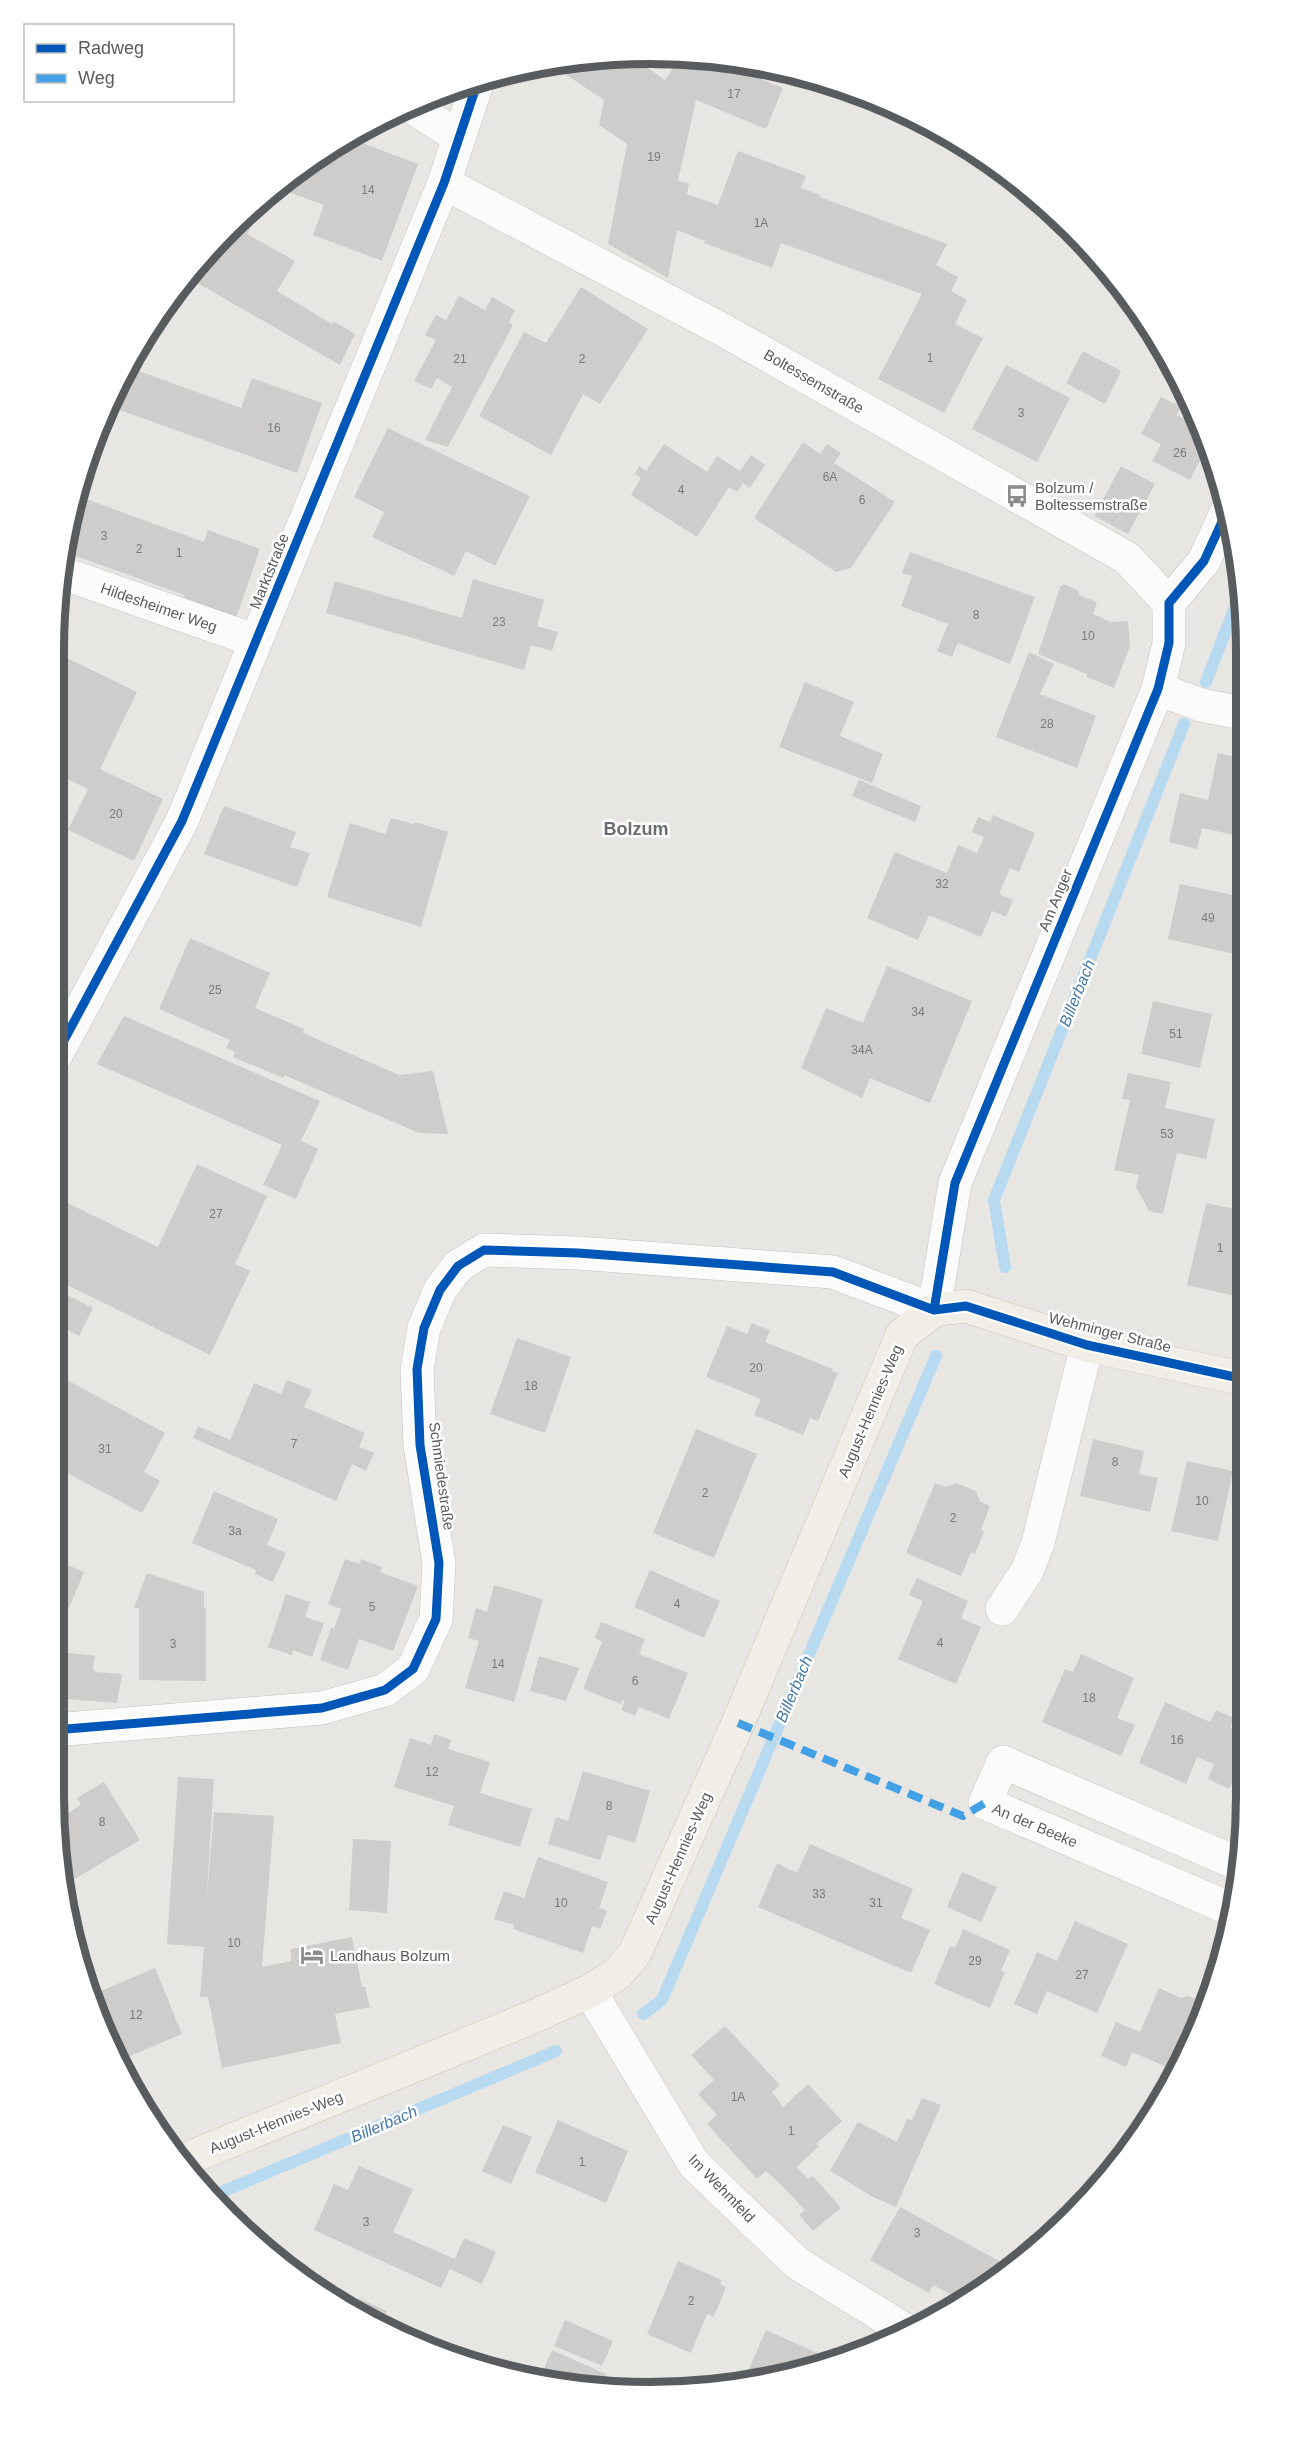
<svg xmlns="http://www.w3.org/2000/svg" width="1301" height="2447" font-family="Helvetica,sans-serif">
<rect width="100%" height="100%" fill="#e8e6e2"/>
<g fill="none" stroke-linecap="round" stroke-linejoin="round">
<path stroke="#b8daf0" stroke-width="12" d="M 1206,682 L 1242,589
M 1005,1267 L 994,1200 L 1184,724
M 643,2014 L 662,2000 L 936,1356
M 212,2196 L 556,2051"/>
</g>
<path fill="#cfcdcb" d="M 690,55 L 714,59 L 783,88 L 766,129 L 696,100 L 678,181 L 689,183 L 687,194 L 718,205 L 738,151 L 806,176 L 801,188 L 821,195 L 820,197 L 947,244 L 936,265 L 958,277 L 951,291 L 967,300 L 955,324 L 983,338 L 944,413 L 878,379 L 922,294 L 781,243 L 772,268 L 704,243 L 705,241 L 677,230 L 668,278 L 608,244 L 627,144 L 599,125 L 604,100 L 550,64 L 573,59 L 632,57 L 665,80 L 681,56 Z
M 355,133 L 352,139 L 418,164 L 382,261 L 313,235 L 324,205 L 277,188 Z
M 256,203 L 262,207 L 247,234 L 295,261 L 277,291 L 332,324 L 333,321 L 355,334 L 340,365 L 187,277 Z
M 581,287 L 648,329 L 600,404 L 583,394 L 551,455 L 479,416 L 524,332 L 546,343 Z
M 459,296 L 485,310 L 492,297 L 515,310 L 509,322 L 513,325 L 448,447 L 425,440 L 452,387 L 437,378 L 431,389 L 414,381 L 436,340 L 425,335 L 436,315 L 446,320 Z
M 1083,351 L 1121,371 L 1105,404 L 1066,383 Z
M 1006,365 L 1070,398 L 1037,462 L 972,429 Z
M 128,367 L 241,408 L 252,378 L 322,403 L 297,473 L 108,406 L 116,386 Z
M 1161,397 L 1181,407 L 1177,415 L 1203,429 L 1208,445 L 1190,480 L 1152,461 L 1161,444 L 1141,434 Z
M 388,428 L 530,496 L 495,566 L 466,551 L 454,576 L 372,537 L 384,512 L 354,497 Z
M 803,442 L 820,454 L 827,444 L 841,453 L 834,463 L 895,502 L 851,568 L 836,572 L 754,518 Z
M 664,444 L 707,472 L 717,456 L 740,471 L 751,455 L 765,465 L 750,488 L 743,483 L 737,492 L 729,487 L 697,537 L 631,495 L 641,478 L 635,474 L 639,466 L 646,471 Z
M 1121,466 L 1155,484 L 1128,534 L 1094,516 Z
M 75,495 L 204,542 L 208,530 L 260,549 L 236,618 L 183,599 L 184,595 L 65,552 Z
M 910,552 L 1035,597 L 1010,664 L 958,643 L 952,657 L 937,651 L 948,624 L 901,606 L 912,576 L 902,573 Z
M 473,579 L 544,600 L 537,626 L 558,632 L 552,651 L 531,645 L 524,670 L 326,613 L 335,581 L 462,618 Z
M 1064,584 L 1079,591 L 1079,595 L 1097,602 L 1093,614 L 1111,622 L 1128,621 L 1130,646 L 1114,688 L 1087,677 L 1087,674 L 1038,654 L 1060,587 Z
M 1029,652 L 1054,664 L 1040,694 L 1096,716 L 1077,768 L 996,737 Z
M 65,657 L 137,692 L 100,769 L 163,799 L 134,861 L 68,830 L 88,789 L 55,773 L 55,677 Z
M 805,682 L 854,702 L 840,736 L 883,754 L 872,783 L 779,747 Z
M 1218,753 L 1242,758 L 1243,837 L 1202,828 L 1197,849 L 1169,842 L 1180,793 L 1208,800 Z
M 859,780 L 921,806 L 915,822 L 852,796 Z
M 224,806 L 296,832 L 290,847 L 310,853 L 297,887 L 204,854 Z
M 993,815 L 1035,833 L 1019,872 L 1010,868 L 999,894 L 1013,900 L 1006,917 L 992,911 L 981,937 L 929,915 L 918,940 L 867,918 L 895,852 L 947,873 L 958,845 L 977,853 L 984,837 L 972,832 L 978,817 L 990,822 Z
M 391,818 L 414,824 L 415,822 L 448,832 L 421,927 L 327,897 L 350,823 L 385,834 Z
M 55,843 L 60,846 L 55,857 Z
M 1180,884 L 1243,897 L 1243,956 L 1168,939 Z
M 190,938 L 270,973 L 255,1008 L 304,1029 L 303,1033 L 399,1075 L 433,1071 L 448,1134 L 419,1133 L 284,1075 L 283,1078 L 233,1057 L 235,1052 L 226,1048 L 230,1040 L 159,1009 Z
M 887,966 L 972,1001 L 930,1103 L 870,1078 L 862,1098 L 801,1068 L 826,1008 L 863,1023 Z
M 1153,1001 L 1212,1014 L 1200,1068 L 1141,1054 Z
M 124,1016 L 320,1101 L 301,1141 L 318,1149 L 296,1199 L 263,1185 L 282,1145 L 97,1064 Z
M 1128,1073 L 1171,1082 L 1165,1108 L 1215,1119 L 1206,1159 L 1177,1153 L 1163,1214 L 1149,1211 L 1136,1187 L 1139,1175 L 1114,1170 L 1130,1100 L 1122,1099 Z
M 197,1164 L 267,1196 L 235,1264 L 250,1271 L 210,1355 L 55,1279 L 55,1197 L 158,1247 Z
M 1206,1203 L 1244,1211 L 1244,1298 L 1187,1285 Z
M 55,1289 L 93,1308 L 79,1336 L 55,1323 Z
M 752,1323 L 770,1330 L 765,1342 L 833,1369 L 832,1371 L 838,1373 L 818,1421 L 810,1418 L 803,1435 L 754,1415 L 761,1399 L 706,1377 L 727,1326 L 747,1334 Z
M 517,1338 L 571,1357 L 545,1433 L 490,1414 Z
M 54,1373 L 165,1433 L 144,1472 L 160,1481 L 142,1513 L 54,1466 Z
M 287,1380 L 312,1390 L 304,1407 L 365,1433 L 359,1447 L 374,1453 L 366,1471 L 352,1464 L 336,1501 L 193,1438 L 198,1426 L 230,1440 L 254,1383 L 281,1394 Z
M 696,1429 L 757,1454 L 714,1558 L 653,1533 Z
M 1093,1439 L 1144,1451 L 1139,1474 L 1158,1478 L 1150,1512 L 1080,1496 Z
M 1187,1461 L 1233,1471 L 1218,1541 L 1171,1531 Z
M 935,1483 L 946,1487 L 956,1483 L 976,1491 L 980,1501 L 990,1506 L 981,1530 L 984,1532 L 975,1554 L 971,1552 L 961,1576 L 906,1553 Z
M 214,1491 L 278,1519 L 267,1545 L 286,1553 L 273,1582 L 255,1574 L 256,1570 L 192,1543 Z
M 54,1523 L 62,1527 L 54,1545 Z
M 54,1559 L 84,1572 L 64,1620 L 54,1616 Z
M 345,1559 L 360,1564 L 361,1559 L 382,1567 L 380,1572 L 418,1586 L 393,1651 L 359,1639 L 348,1670 L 320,1660 L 331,1628 L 334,1629 L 341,1609 L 328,1604 Z
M 650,1570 L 720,1601 L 704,1638 L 634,1607 Z
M 147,1573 L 204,1592 L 204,1608 L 206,1608 L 206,1681 L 139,1680 L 139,1608 L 134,1608 Z
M 917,1578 L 968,1601 L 961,1618 L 981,1627 L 956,1684 L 898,1659 L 923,1601 L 909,1595 Z
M 494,1585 L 543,1599 L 514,1702 L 465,1688 L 479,1641 L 468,1638 L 476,1608 L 487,1612 Z
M 286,1594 L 310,1602 L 305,1617 L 324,1623 L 312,1657 L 293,1650 L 292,1655 L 268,1647 Z
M 601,1622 L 645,1639 L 639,1654 L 688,1673 L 669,1719 L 639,1707 L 635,1716 L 621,1710 L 625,1700 L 622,1700 L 621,1704 L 583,1689 L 602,1642 L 595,1638 Z
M 54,1651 L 95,1656 L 93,1669 L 96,1672 L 122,1674 L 117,1703 L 54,1698 Z
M 1081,1654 L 1134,1678 L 1117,1718 L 1135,1725 L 1121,1756 L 1042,1722 L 1065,1669 L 1073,1672 Z
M 539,1656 L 579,1668 L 566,1701 L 530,1691 Z
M 1165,1702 L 1210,1722 L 1216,1710 L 1234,1718 L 1230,1728 L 1245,1735 L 1245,1751 L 1229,1789 L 1208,1779 L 1214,1764 L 1197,1757 L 1186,1784 L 1139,1763 Z
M 434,1734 L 451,1740 L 448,1749 L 490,1762 L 480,1793 L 532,1809 L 520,1847 L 448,1825 L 454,1806 L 394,1787 L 410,1738 L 431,1745 Z
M 583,1771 L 650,1791 L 635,1843 L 608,1835 L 600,1860 L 548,1844 L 556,1817 L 568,1821 Z
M 178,1777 L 214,1779 L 206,1908 L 214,1812 L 274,1816 L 262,1967 L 291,1961 L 291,1949 L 352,1937 L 362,1987 L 365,1987 L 370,2007 L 335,2014 L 341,2043 L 222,2068 L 208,1997 L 200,1997 L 204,1947 L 167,1944 Z
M 104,1782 L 140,1840 L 63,1886 L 56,1820 L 81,1805 L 77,1798 Z
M 1246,1791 L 1246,1811 L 1239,1807 Z
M 353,1839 L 391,1841 L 387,1913 L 349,1910 Z
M 810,1844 L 913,1889 L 901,1918 L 930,1930 L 911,1973 L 758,1907 L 777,1863 L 797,1873 Z
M 538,1857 L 608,1882 L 599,1908 L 607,1911 L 600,1929 L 592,1926 L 583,1953 L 513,1929 L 514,1925 L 494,1919 L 504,1891 L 524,1898 Z
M 962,1872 L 997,1887 L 981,1922 L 947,1907 Z
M 1075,1921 L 1128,1944 L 1097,2013 L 1047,1991 L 1037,2014 L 1014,2004 L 1037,1952 L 1057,1961 Z
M 963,1929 L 1010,1950 L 1001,1971 L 1005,1972 L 990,2008 L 934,1984 L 950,1946 L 955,1948 Z
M 155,1968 L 182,2034 L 118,2061 L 89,1996 Z
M 1159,1988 L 1181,1998 L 1187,1996 L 1198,2000 L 1200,2007 L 1205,2009 L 1185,2061 L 1178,2072 L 1132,2052 L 1126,2067 L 1101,2056 L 1116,2022 L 1140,2032 Z
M 725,2026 L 780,2085 L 772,2092 L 783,2107 L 808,2084 L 842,2121 L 816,2144 L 819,2146 L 797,2167 L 808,2179 L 813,2176 L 841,2208 L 813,2231 L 799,2215 L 805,2210 L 781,2185 L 766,2171 L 757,2179 L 707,2124 L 717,2115 L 698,2094 L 714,2080 L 691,2055 Z
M 922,2098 L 941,2105 L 896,2207 L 873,2197 L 830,2171 L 858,2122 L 897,2142 L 907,2119 L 912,2120 Z
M 558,2120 L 628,2151 L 606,2203 L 535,2172 Z
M 503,2125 L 532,2137 L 511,2184 L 482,2171 Z
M 359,2166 L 413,2189 L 393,2232 L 455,2259 L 464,2238 L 496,2252 L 482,2284 L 450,2269 L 441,2288 L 314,2230 L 334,2184 L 348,2190 Z
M 900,2207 L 1012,2268 L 982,2292 L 965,2302 L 933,2285 L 929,2293 L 870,2260 Z
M 678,2261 L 722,2280 L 720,2284 L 726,2287 L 714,2317 L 707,2314 L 691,2353 L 647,2334 Z
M 358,2298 L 387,2311 L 381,2326 L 353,2310 Z
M 565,2320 L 613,2341 L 602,2366 L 554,2346 Z
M 766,2330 L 819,2354 L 812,2370 L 743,2383 Z
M 552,2350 L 606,2374 L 598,2390 L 586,2388 L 544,2369 Z"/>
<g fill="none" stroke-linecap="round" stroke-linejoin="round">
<g stroke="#c4c3c3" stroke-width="34">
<path id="minor" d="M 412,107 L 459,137
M 444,183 L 723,330 L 1127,558 L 1169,603
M 62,573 L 256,641
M 1158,689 L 1201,705 L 1242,713
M 55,1057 L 182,821 L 444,183 L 478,81
M 1002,1609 L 1027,1571 L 1038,1543 L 1087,1345
M 54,1730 L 322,1708 L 385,1690 L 413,1669 L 436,1619 L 439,1563 L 420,1445 L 417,1369 L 424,1328 L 440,1290 L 458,1266 L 484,1250 L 578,1253 L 833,1272 L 934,1310 L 955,1183 L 1158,689 L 1169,643 L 1169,603 L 1204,561 L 1226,513
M 1233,1910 L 985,1803 L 1003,1762 L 1241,1865
M 590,1991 L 694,2164 L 797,2263 L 910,2333"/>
</g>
<g stroke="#cec5b2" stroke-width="34">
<path id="major" d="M 179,2162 L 528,2019 L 590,1991 L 617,1974 L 635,1953 L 738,1723 L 902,1335 L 934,1310 L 966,1306 L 1087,1345 L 1244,1379"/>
</g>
<use href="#minor" stroke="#fcfbfb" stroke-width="33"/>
<use href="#major" stroke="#f0eee6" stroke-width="33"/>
<path stroke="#42a1e6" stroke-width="8" stroke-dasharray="15 8" stroke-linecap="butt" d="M 738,1723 L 963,1816 L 985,1803"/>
<g stroke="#fff" stroke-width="13">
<path id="cycleway" d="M 55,1057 L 182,821 L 444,183 L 478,81
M 934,1310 L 955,1183 L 1158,689 L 1169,643 L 1169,603 L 1204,561 L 1226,513
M 54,1730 L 322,1708 L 385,1690 L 413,1669 L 436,1619 L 439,1563 L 420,1445 L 417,1369 L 424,1328 L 440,1290 L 458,1266 L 484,1250 L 578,1253 L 833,1272 L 934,1310 L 966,1306 L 1087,1345 L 1244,1379"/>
</g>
<use href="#cycleway" stroke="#0057b8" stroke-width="9"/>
</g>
<defs>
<g id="bus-bare" transform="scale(1.8)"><path d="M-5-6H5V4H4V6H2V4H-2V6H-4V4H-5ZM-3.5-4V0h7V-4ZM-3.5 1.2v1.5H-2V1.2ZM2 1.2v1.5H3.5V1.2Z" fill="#8b8c8d" stroke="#fff" stroke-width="2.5" paint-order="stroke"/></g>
<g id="hotel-bare" transform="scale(1.8)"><path d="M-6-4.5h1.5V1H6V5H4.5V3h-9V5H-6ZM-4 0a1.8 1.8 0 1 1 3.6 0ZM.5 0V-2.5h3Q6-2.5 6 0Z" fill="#8b8c8d" stroke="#fff" stroke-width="2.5" paint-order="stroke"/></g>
</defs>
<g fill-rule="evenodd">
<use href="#bus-bare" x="1017" y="496"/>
<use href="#hotel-bare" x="312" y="1955"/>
</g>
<g text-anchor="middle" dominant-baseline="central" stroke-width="5" stroke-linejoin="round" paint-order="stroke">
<g font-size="12" fill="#787a7b">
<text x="734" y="94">17</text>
<text x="654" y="157">19</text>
<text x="368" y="190">14</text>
<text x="761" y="223">1A</text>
<text x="930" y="358">1</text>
<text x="460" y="359">21</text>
<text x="582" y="359">2</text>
<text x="1021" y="413">3</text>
<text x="274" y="428">16</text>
<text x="1180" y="453">26</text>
<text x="830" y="477">6A</text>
<text x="681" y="490">4</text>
<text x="862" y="500">6</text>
<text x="104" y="536">3</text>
<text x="139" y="549">2</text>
<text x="179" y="553">1</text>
<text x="976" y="615">8</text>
<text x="499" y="622">23</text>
<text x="1088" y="636">10</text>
<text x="1047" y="724">28</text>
<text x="116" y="814">20</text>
<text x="942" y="884">32</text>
<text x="1208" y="918">49</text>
<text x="215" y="990">25</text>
<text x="918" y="1012">34</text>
<text x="1176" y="1034">51</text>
<text x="862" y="1050">34A</text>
<text x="1167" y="1134">53</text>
<text x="216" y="1214">27</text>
<text x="1220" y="1248">1</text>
<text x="756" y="1368">20</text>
<text x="531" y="1386">18</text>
<text x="294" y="1444">7</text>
<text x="105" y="1449">31</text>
<text x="1115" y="1462">8</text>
<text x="705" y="1493">2</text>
<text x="1202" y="1501">10</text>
<text x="953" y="1518">2</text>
<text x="235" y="1531">3a</text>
<text x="677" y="1604">4</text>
<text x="372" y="1607">5</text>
<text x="940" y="1643">4</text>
<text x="173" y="1644">3</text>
<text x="498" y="1664">14</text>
<text x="635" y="1681">6</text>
<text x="1089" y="1698">18</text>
<text x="1177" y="1740">16</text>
<text x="432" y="1772">12</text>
<text x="609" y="1806">8</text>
<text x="102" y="1822">8</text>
<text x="819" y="1894">33</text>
<text x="561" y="1903">10</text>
<text x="876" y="1903">31</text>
<text x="234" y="1943">10</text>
<text x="975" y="1961">29</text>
<text x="1082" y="1975">27</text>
<text x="136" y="2015">12</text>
<text x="738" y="2097">1A</text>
<text x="791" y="2131">1</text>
<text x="582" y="2162">1</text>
<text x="366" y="2222">3</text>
<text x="917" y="2233">3</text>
<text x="691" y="2301">2</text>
</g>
<g font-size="15" fill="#595c5f" stroke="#fff">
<text transform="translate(814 381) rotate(30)">Boltessemstraße</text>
<text transform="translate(269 571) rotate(-68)">Marktstraße</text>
<text transform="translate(159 607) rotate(19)">Hildesheimer Weg</text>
<text transform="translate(1055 900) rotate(-68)">Am Anger</text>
<text transform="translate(1110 1332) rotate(14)">Wehminger Straße</text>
<text transform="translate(870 1411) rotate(-67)">August-Hennies-Weg</text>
<text transform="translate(442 1476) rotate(82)">Schmiedestraße</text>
<text transform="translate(1035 1825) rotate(23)">An der Beeke</text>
<text transform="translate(678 1858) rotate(-66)">August-Hennies-Weg</text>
<text transform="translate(276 2122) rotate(-22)">August-Hennies-Weg</text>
<text transform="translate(722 2188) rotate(46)">Im Wehmfeld</text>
</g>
<g font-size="15" fill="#595c5f" stroke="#fff" text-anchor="start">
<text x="1035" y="487">Bolzum /<tspan x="1035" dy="17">Boltessemstraße</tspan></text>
<text x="330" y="1955">Landhaus Bolzum</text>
</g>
<g font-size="16" font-style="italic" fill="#4578a5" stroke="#fff">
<text transform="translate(1077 993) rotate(-68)">Billerbach</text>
<text transform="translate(794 1689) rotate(-67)">Billerbach</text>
<text transform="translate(384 2124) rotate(-23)">Billerbach</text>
</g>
<g font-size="18" font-weight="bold" fill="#6a6e71" stroke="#fff">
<text x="636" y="829">Bolzum</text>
</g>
</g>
<path d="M0 0H1301V2447H0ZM650 64H650A586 586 0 0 1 1236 650V1796A586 586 0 0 1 650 2382H650A586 586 0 0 1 64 1796V650A586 586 0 0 1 650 64Z" fill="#fff" fill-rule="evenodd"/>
<path fill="none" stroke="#595c5f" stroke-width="8" d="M650 64H650A586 586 0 0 1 1236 650V1796A586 586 0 0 1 650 2382H650A586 586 0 0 1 64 1796V650A586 586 0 0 1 650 64Z"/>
<rect x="24" y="24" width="210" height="78" fill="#ffffff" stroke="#bdbebf" stroke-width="1.5"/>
<rect x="36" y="44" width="30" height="9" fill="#0057b8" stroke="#bdbebf" stroke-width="1.5"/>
<text x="78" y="54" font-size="18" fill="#595c5f">Radweg</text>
<rect x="36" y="74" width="30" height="9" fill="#42a1e6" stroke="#bdbebf" stroke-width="1.5"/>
<text x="78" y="84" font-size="18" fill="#595c5f">Weg</text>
</svg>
